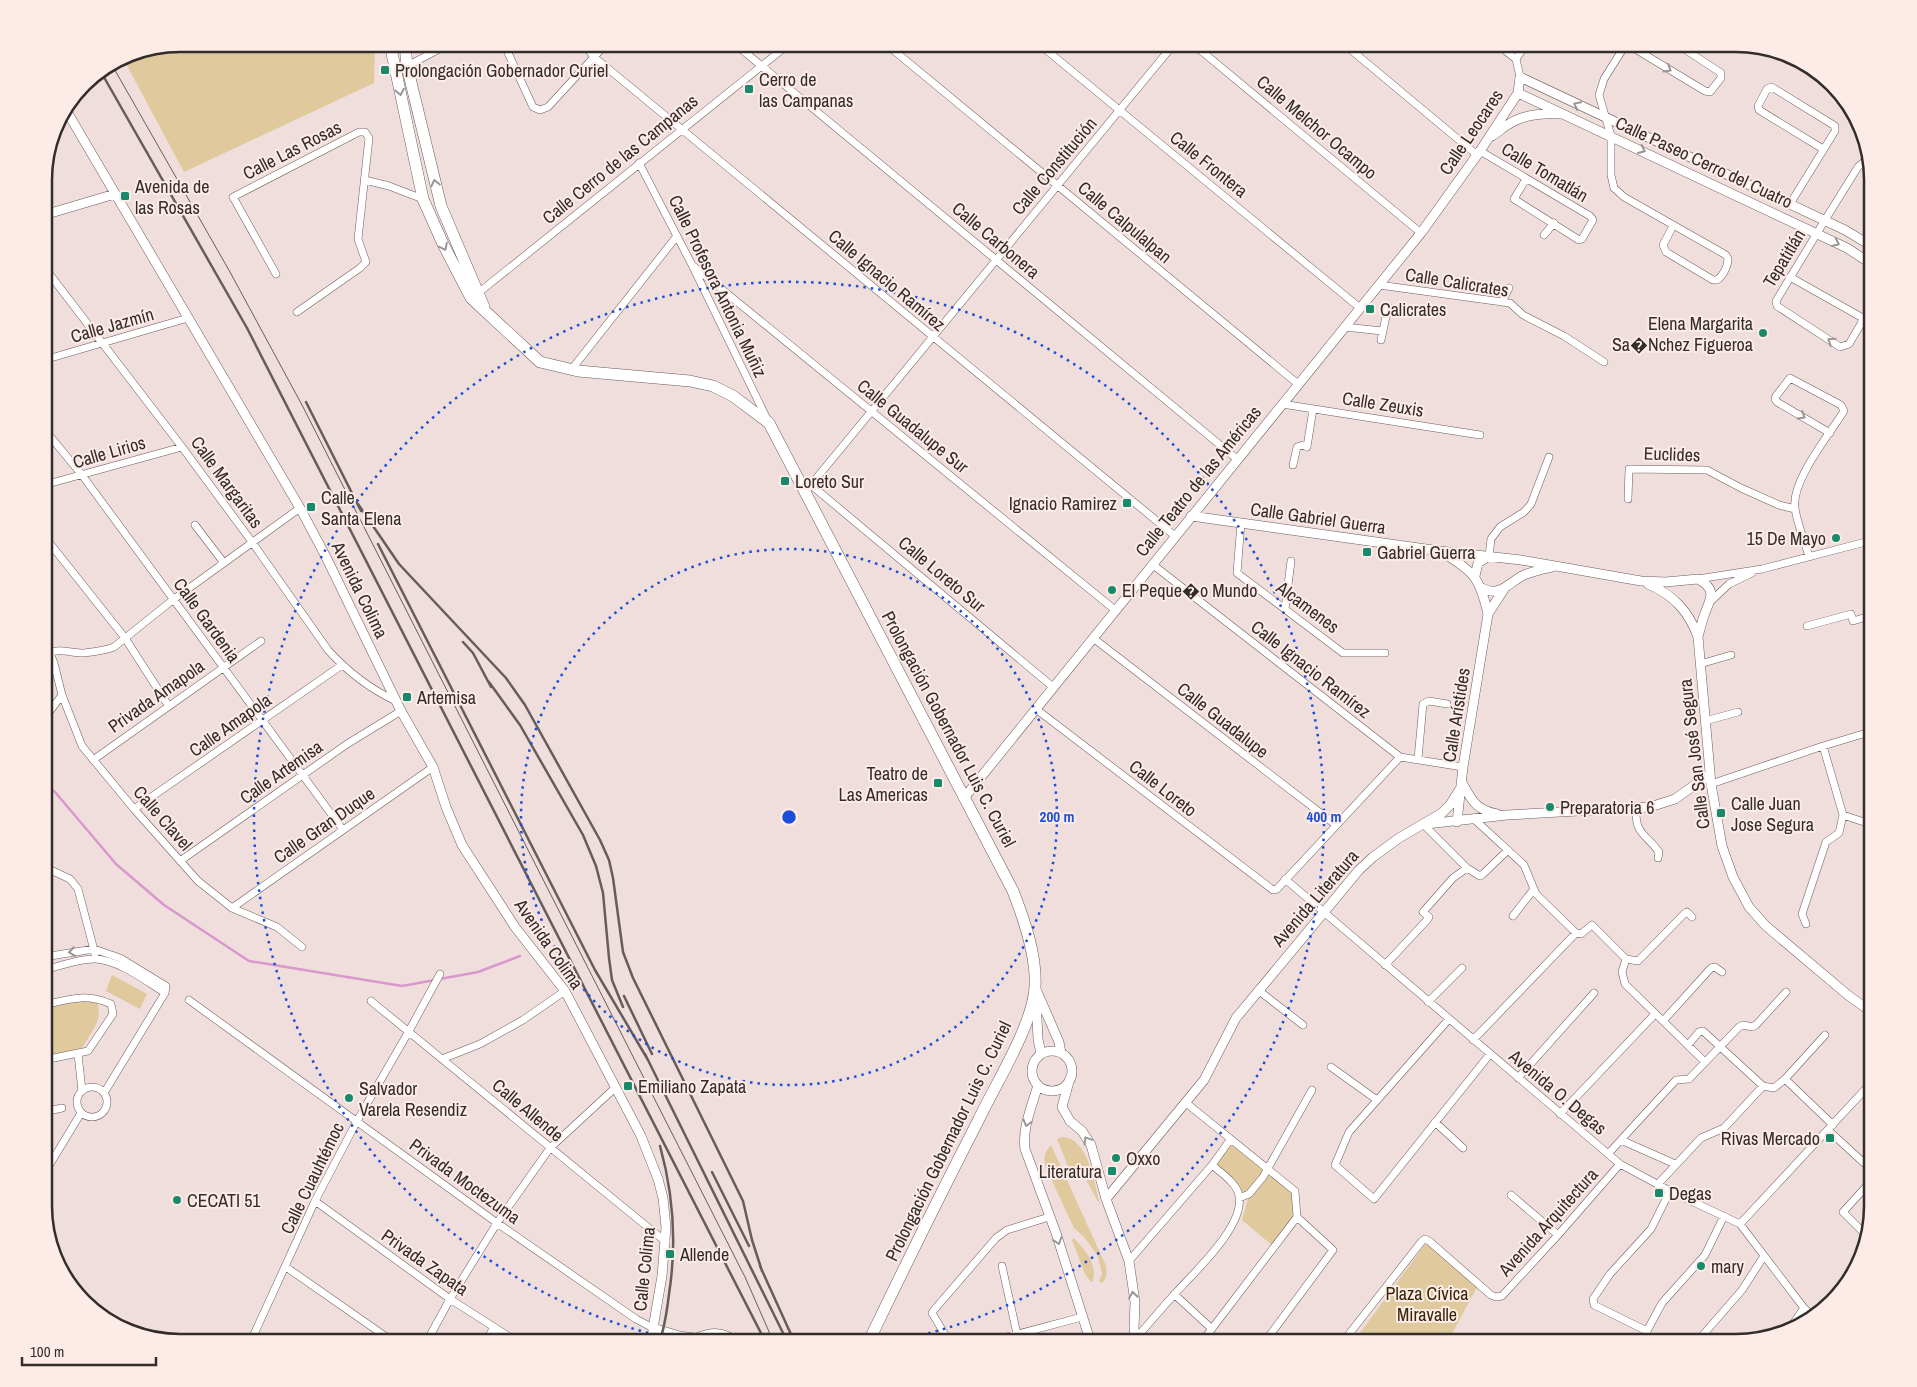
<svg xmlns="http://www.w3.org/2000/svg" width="1917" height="1387" font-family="'Archivo Narrow',sans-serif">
<rect width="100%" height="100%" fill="#efdedb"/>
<path fill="#dfc99d" d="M 181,44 L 375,44 L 374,83 L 184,172 L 123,58 L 129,54 Z
M 112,975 L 147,994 L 140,1009 L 106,991 Z
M 80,1000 L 97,1003 C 104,1019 90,1034 82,1048 L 44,1057 L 44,1009 Z
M 1062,1137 C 1089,1138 1094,1183 1100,1205 L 1080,1169 L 1068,1166 L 1057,1139 Z
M 1230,1143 L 1293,1191 L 1295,1215 L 1273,1246 L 1242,1220 L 1248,1199 L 1235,1182 L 1216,1164 Z
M 1051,1145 L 1106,1266 C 1107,1273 1107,1278 1102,1283 L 1099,1281 L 1102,1274 L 1098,1256 L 1084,1237 L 1074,1228 L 1046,1168 C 1043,1158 1044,1153 1051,1145 Z
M 1074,1238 C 1086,1252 1097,1262 1093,1281 L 1091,1282 L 1085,1274 L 1072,1240 Z
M 1426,1243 L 1477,1287 L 1447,1343 L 1370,1343 L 1357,1337 Z"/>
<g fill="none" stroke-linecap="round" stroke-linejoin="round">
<path stroke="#d998cd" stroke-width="2.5" d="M 44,785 L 55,792 L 116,864 L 164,905 L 249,961 L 402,986 L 435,980
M 440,979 L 478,972 L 520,956"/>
<g stroke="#6c5d5b" stroke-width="8">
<path id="minor" d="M 504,44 L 533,107 L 540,110 L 548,107 L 606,44
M 584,44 L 594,57 L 1175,536
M 735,44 L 1237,459
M 886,44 L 1298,384
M 1039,44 L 1360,308
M 1193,44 L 1421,233
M 1344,44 L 1477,155
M 1497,44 L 1516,59
M 1626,44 L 1604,79 L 1599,95 L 1611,136 L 1611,175 L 1614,188 L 1624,197 L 1726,255 L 1728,259 C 1728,266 1723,276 1717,280 L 1713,280 L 1666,252 L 1663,245 L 1673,226
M 1627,44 L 1705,91 L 1710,92 L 1721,78 L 1721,73 L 1677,44
M 407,66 L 449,44
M 1520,77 L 1516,59 L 1526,44
M 1480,151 L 1590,216 L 1593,220 L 1582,239 L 1579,240 L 1514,199 L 1526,179
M 639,163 L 692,265 L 767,419
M 365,180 L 389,186 L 423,199
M 1790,204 L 1835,131 L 1835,126 L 1775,89 L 1771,87 L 1767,89 L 1758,106 L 1759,110 L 1823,149
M 1544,235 L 1554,223
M 692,265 L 1115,610
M 44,267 L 182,447 L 252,542 L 328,650 C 347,671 370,689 396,701
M 276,274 L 233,197 L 359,132 L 365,132 L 369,138 L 358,239 L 366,262 L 360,268 L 297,312
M 1790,277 L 1861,317 L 1862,322 L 1849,344 L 1840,347 L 1777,306 L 1776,301 L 1825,220 L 1858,167 L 1868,158
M 1379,285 L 1510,303 L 1523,315 L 1564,336 L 1604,362
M 477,294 L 789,44
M 1502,302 L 1509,288
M 1345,327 L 1382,331
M 1381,340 L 1388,307
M 44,360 L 188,318
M 571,370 L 677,236
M 1282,404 L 1480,435
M 44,429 L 82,475 L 343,830
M 1293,465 L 1297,447 L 1303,445 L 1307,447 L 1313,409
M 44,485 L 182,447
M 811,485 L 1053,687
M 805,492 L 1174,44
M 1628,499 L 1629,469 L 1707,470 L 1741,488 L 1779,505 L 1795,509
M 1241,523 L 1237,573 L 1343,653 L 1385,653
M 195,525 L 224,563
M 44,536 L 125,638 L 168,705
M 1489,556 L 1491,539 L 1500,527 L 1524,512 L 1531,504 L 1549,457
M 1809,557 C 1805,541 1797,524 1795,508 C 1791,481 1829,435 1844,411 L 1841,405 L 1790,378 L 1776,396 L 1775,399 L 1777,402 L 1830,433
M 1152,564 L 1400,757 L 1463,767
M 1698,579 L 1762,569 L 1873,540
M 1711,601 L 1729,584 L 1752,573
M 1285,609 L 1291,561
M 1807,626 L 1851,614 L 1853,621 L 1873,615
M 1093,638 L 1336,825
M 44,646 L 49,651 L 54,663 L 62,695 L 82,746 L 134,809 L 198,881 L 232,908 L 277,927 L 302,947
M 44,655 C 54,647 71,653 83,653 C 93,652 104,651 114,647 L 174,599 L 300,508
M 44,660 L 54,663
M 1700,664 L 1731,655
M 1036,709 L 1273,890 L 1277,889 L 1400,757
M 44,719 L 62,695
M 1705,721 L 1738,712
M 1418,759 L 1423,704 L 1429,701 L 1447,704
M 93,760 L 261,641
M 44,775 L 49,778
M 1711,784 L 1823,746 L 1873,731
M 1636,808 C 1635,836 1646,833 1659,852 L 1658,858
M 134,809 L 342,665
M 1843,815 L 1873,825
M 1475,820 L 1524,865 L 1536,894 L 1576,933 L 1581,934 L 1592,925 L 1626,959
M 1423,824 L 1467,868
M 180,861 L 347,744 L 401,711
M 44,867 L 70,879 L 78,889 L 95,954
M 1285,879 L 1620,1164 L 1670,1191 L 1740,1224 L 1804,1308 L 1813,1316
M 232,908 L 433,767
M 1513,916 L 1534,889
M 1806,924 L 1802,914 L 1826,842 L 1839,833 L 1843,815 L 1823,746
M 44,957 L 94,949 L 120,958 L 166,986 L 165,993 L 104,1093
M 1626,959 L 1622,972 L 1625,984 L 1705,1062
M 1626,959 L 1638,961 L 1684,914 L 1687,912 L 1692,917
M 1385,965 L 1427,920 L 1429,917 L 1423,912 L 1453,878 L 1467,868 L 1480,876 L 1483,874 L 1508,850
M 44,970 C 60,966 78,959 94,959 C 117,959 146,981 165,993
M 1258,990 L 1303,1025
M 189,1000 L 497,1223 L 636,1319 L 653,1328 L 648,1343
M 371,1001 L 666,1242
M 1428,1002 L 1462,968
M 44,1005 C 70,999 85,993 111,1004 L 113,1014 L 88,1051 L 44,1060
M 1449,1019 L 1349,1132 L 1335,1165 L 1374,1199 L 1490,1054
M 1663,1021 L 1711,968 L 1715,967 L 1722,972
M 1473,1040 L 1576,933
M 1688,1045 L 1699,1032 L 1703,1031 L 1763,1086 L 1774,1088 L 1785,1079 L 1825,1035
M 78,1054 L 82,1091
M 442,1059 L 480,1044 L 523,1020 L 565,991
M 1331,1067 L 1377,1100
M 1518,1078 L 1594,993
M 1785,1079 L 1833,1125
M77 1102a15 15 0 1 1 30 0a15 15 0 1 1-30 0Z
M 1185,1102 L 1295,1191 L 1297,1217 L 1333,1250 L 1264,1343
M 44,1112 L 62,1108
M 1560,1114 L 1655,1014
M 1435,1122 L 1463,1148
M 1828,1130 L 1864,1163 L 1873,1164
M 1621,1140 L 1675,1164
M 1608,1154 L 1676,1080 L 1689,1079 L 1739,1027 L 1743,1025 L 1752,1027 L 1756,1025 L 1786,992
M 44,1174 L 81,1113
M 1658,1184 L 1701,1138 L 1724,1128 L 1763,1086
M 1670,1191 L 1651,1229 L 1610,1274 L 1593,1299 L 1594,1305 L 1647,1331 L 1662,1303 L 1705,1255 L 1724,1216
M 1511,1195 L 1558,1235
M 1239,1198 L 1249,1194 L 1263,1177 L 1312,1090
M 315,1201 L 450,1299 L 519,1343
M 1740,1224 L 1873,1081
M 1868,1237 L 1843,1212 L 1873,1179
M 1129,1261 L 1212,1165 L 1230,1140
M 1002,1266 L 1019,1343
M 286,1267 L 395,1343
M 1174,1294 L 1212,1329
M 1788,1331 L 1804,1308
M 694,1338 C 711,1331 724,1329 739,1343
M 1135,1339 C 1148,1325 1160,1310 1173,1296 C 1192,1274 1245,1227 1239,1196 C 1237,1183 1221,1173 1212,1165
M 250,1343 L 315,1201 L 357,1121 L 409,1031 L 440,974
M 426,1343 L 450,1299 L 497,1223 L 550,1148 L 616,1087
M 485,1343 L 494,1327
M 665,1343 L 669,1333
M 950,1343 L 932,1313 L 934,1310 L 996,1238 L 1007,1230 L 1049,1217
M 984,1343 L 1082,1317
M 1201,1343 L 1297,1217
M 1342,1343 L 1422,1241 L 1425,1239 L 1429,1241 L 1491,1295 L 1496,1297 L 1502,1296 L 1558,1235 L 1620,1164
M 1698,1343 L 1702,1336 L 1742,1290 L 1764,1256"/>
</g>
<g stroke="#6c5d5b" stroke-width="10">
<path id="tertiary" d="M 1518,93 L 1847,248 L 1873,265
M 66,110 L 300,508 L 326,557 L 401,711 L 433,767 L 446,807 L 462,845 L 515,927 L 565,991 L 641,1136 L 658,1179 L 663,1198 L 666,1227 L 662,1276 L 653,1328 L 679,1336 L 694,1338 L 695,1343
M 1492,136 C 1498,133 1503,127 1509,124 C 1524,114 1543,113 1561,114
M 44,215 L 115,194
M 1191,516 L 1440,551 L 1521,560 L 1641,581 L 1666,582 L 1698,579 C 1717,589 1711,598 1705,613 C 1702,621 1700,629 1698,637
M 1443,553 C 1475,572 1480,579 1488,614
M 1475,576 L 1478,563 L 1489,556
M 1648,584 C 1674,595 1689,612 1698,637 L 1711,784 L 1722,846 L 1733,877 L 1749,907 L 1766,926 L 1849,996 L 1873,1013
M 1482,588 C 1500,598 1509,582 1524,575 C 1533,571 1543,569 1552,567
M 1461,781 C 1472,800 1474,809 1497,814
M 964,798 L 1421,233 L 1480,151 L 1518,93 L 1520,77 L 1845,230 L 1873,247
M 1457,822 L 1463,767 L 1488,614 L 1504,589
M 1426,824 L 1507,815 L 1650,807 L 1675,799 L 1710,774
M 1035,987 L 1059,1042 L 1061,1053
M 1036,997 L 1038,1039 L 1041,1054
M1032 1071a20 20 0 1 1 40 0a20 20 0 1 1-40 0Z
M 1070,1078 L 1062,1107 L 1070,1121 L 1082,1131 L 1091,1145 L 1106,1199 L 1129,1261 L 1135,1302 L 1134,1328 L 1136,1343
M 1038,1085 C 1032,1106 1022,1128 1025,1149 L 1056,1233 L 1091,1343
M 1106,1199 L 1204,1080 L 1236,1018 L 1359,870 L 1373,857 L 1399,838 L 1442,813 L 1450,805 L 1460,789"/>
</g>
<g stroke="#6c5d5b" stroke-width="12">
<path id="primary" d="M 390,44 L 423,199 L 443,244 L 471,298 L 540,362 L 578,371 L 690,381 L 713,386 L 733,396 L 769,423 L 1013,891 C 1024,919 1037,956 1035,987 C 1033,1025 996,1083 979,1119 C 941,1193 904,1268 868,1343
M 405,44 L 407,66 L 441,206 L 484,307"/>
</g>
<use href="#minor" stroke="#fff" stroke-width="7"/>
<use href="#tertiary" stroke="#fff" stroke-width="9"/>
<use href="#primary" stroke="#fff" stroke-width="11"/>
<path stroke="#665d5b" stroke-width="1" d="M 112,65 L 230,272 L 302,405 L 745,1277 L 774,1343"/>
<path stroke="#665d5b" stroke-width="2.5" d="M 101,72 L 247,328 L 766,1343
M 306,402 L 361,511
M 358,504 L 399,564 L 506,678 L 525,705 L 600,840 L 609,860 L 613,878 L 623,952 L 633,978 L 743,1201 L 752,1240 L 762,1271
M 378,544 L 595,970 L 648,1060
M 463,642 L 473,653 L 491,687
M 489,682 L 520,725 L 583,835 L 596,866 L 603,893 L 609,958 L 612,980 L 623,1007
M 624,996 L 652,1054
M 645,1054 L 788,1343
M 712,1172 L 749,1246
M 760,1266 L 794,1341
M 659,1343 C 665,1327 667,1311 669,1294 C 677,1243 674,1196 660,1146"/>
</g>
<defs><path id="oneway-chevron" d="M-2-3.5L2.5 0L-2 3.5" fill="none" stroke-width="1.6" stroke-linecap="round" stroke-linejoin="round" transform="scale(1.25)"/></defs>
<g stroke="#989694">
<use href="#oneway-chevron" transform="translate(1668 69) rotate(31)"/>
<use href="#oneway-chevron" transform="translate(400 92) rotate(79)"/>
<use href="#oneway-chevron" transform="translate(1577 105) rotate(-154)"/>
<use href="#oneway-chevron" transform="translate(1642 150) rotate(25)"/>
<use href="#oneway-chevron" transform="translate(435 183) rotate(-103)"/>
<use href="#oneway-chevron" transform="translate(1836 243) rotate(25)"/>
<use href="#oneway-chevron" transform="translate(444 247) rotate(64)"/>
<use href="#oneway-chevron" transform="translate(1831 341) rotate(-147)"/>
<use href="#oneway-chevron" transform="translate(1802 416) rotate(30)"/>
<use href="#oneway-chevron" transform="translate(72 952) rotate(171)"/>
<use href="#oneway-chevron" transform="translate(1027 1123) rotate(105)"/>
<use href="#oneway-chevron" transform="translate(1087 1140) rotate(-121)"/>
<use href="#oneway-chevron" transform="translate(1058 1241) rotate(72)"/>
<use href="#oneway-chevron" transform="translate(1133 1295) rotate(-99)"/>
</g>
<g fill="none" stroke="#1d4ed8" stroke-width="2.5" stroke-dasharray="2.5 5">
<circle cx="789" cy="817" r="268"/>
<path d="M692 1343A535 535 0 1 1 886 1343"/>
</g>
<g fill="#188a6b" stroke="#fdebe8" stroke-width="2">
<rect x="380" y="65" width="10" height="10" rx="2.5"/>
<rect x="744" y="84" width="10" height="10" rx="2.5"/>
<rect x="120" y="191" width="10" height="10" rx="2.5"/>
<rect x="1365" y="304" width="10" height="10" rx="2.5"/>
<circle cx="1763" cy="333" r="5"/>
<rect x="780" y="476" width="10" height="10" rx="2.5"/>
<rect x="1122" y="498" width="10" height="10" rx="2.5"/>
<rect x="306" y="502" width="10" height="10" rx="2.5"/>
<circle cx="1836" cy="538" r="5"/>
<rect x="1362" y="547" width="10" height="10" rx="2.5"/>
<circle cx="1112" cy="590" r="5"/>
<rect x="402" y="692" width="10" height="10" rx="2.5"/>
<rect x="933" y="778" width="10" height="10" rx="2.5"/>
<circle cx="1550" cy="807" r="5"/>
<rect x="1716" y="808" width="10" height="10" rx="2.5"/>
<rect x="623" y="1081" width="10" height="10" rx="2.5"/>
<circle cx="349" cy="1098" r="5"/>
<rect x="1825" y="1133" width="10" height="10" rx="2.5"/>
<circle cx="1116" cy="1158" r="5"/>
<rect x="1107" y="1166" width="10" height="10" rx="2.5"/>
<rect x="1654" y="1188" width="10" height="10" rx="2.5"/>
<circle cx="177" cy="1200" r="5"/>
<rect x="665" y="1249" width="10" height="10" rx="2.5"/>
<circle cx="1701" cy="1266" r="5"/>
</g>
<g text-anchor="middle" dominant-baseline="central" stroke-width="4" stroke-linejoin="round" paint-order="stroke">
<g font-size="18" fill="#322c2a" stroke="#fdebe8" text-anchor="start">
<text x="395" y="70">Prolongación Gobernador Curiel</text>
<text x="759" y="79">Cerro de<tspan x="759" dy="21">las Campanas</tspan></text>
<text x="135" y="186">Avenida de<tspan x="135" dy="21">las Rosas</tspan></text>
<text x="1380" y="309">Calicrates</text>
<text x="1753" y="323" text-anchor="end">Elena Margarita<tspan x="1753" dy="21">Sa�Nchez Figueroa</tspan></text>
<text x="795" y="481">Loreto Sur</text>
<text x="321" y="497">Calle<tspan x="321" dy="21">Santa Elena</tspan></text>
<text x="1117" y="503" text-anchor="end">Ignacio Ramirez</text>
<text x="1826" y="538" text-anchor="end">15 De Mayo</text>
<text x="1377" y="552">Gabriel Guerra</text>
<text x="1122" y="590">El Peque�o Mundo</text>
<text x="417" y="697">Artemisa</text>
<text x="928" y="773" text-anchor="end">Teatro de<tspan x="928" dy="21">Las Americas</tspan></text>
<text x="1731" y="803">Calle Juan<tspan x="1731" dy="21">Jose Segura</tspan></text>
<text x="1560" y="807">Preparatoria 6</text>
<text x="638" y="1086">Emiliano Zapata</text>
<text x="359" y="1088">Salvador<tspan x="359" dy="21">Varela Resendiz</tspan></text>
<text x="1820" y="1138" text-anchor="end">Rivas Mercado</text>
<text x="1126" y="1158">Oxxo</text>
<text x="1102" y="1171" text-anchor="end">Literatura</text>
<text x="1669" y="1193">Degas</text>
<text x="187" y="1200">CECATI 51</text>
<text x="680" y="1254">Allende</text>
<text x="1711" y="1266">mary</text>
</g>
<g font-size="18" fill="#322c2a" stroke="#fdebe8">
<text transform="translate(1317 127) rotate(40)">Calle Melchor Ocampo</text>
<text transform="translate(1471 132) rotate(-56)">Calle Leocares</text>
<text transform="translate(292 150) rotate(-27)">Calle Las Rosas</text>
<text transform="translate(620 159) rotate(-39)">Calle Cerro de las Campanas</text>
<text transform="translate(1704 162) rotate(25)">Calle Paseo Cerro del Cuatro</text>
<text transform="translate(1209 164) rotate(39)">Calle Frontera</text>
<text transform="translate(1054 166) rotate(-50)">Calle Constitución</text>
<text transform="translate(1545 172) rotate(31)">Calle Tomatlán</text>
<text transform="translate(1125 222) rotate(40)">Calle Calpulalpan</text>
<text transform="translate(996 240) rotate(40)">Calle Carbonera</text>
<text transform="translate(1784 258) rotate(-59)">Tepatitlán</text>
<text transform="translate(887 280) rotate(40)">Calle Ignacio Ramírez</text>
<text transform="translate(1457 282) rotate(9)">Calle Calicrates</text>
<text transform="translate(718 286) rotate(64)">Calle Profesora Antonia Muñiz</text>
<text transform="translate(112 325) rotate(-16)">Calle Jazmín</text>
<text transform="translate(1383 404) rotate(9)">Calle Zeuxis</text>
<text transform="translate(913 426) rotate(39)">Calle Guadalupe Sur</text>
<text transform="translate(109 452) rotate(-16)">Calle Lirios</text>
<text transform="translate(1672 454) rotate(2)">Euclides</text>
<text transform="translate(1198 481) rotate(-51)">Calle Teatro de las Américas</text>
<text transform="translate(227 482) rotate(54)">Calle Margaritas</text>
<text transform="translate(1318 518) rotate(8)">Calle Gabriel Guerra</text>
<text transform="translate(942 574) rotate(40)">Calle Loreto Sur</text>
<text transform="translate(360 590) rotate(64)">Avenida Colima</text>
<text transform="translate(1308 607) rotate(37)">Alcamenes</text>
<text transform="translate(207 620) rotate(54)">Calle Gardenia</text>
<text transform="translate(1311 669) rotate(38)">Calle Ignacio Ramírez</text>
<text transform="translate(156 696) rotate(-35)">Privada Amapola</text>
<text transform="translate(1456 715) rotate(-81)">Calle Arístides</text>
<text transform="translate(1223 720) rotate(38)">Calle Guadalupe</text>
<text transform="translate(230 725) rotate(-35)">Calle Amapola</text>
<text transform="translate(949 729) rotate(62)">Prolongación Gobernador Luis C. Curiel</text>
<text transform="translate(1694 754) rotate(-97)">Calle San José Segura</text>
<text transform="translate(281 772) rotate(-35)">Calle Artemisa</text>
<text transform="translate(1163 788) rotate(38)">Calle Loreto</text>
<text transform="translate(163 818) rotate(49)">Calle Clavel</text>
<text transform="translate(324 825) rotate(-35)">Calle Gran Duque</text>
<text transform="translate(1315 898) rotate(-49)">Avenida Literatura</text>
<text transform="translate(549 944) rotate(55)">Avenida Colima</text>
<text transform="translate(1558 1092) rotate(40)">Avenida O. Degas</text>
<text transform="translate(528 1110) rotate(40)">Calle Allende</text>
<text transform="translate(948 1141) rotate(-64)">Prolongación Gobernador Luis C. Curiel</text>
<text transform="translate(312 1178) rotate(-64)">Calle Cuauhtémoc</text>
<text transform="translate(465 1181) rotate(36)">Privada Moctezuma</text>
<text transform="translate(1548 1222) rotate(-48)">Avenida Arquitectura</text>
<text transform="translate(425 1262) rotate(35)">Privada Zapata</text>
<text transform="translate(644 1269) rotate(-84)">Calle Colima</text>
</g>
<g font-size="18" fill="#352704" stroke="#fdebe8">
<text x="1427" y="1293">Plaza Cívica<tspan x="1427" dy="21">Miravalle</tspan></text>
</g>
</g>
<path d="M0 0H1917V1387H0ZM180 52H1736A128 128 0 0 1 1864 180V1206A128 128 0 0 1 1736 1334H180A128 128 0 0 1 52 1206V180A128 128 0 0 1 180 52Z" fill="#fdebe8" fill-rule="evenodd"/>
<path fill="none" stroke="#322c2a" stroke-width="2.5" d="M180 52H1736A128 128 0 0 1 1864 180V1206A128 128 0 0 1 1736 1334H180A128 128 0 0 1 52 1206V180A128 128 0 0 1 180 52Z"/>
<circle cx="789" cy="817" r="8" fill="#1d4ed8" stroke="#fdebe8" stroke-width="2.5"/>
<g font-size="15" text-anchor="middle" font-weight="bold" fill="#1d4ed8" stroke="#fdebe8" stroke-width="4" stroke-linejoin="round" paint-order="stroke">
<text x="1057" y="822">200 m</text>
<text x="1324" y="822">400 m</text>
</g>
<path d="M22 1357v8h134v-8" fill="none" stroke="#322c2a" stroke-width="2.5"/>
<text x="30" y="1357" font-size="15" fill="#322c2a" stroke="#fdebe8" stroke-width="4" paint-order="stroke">100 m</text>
</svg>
